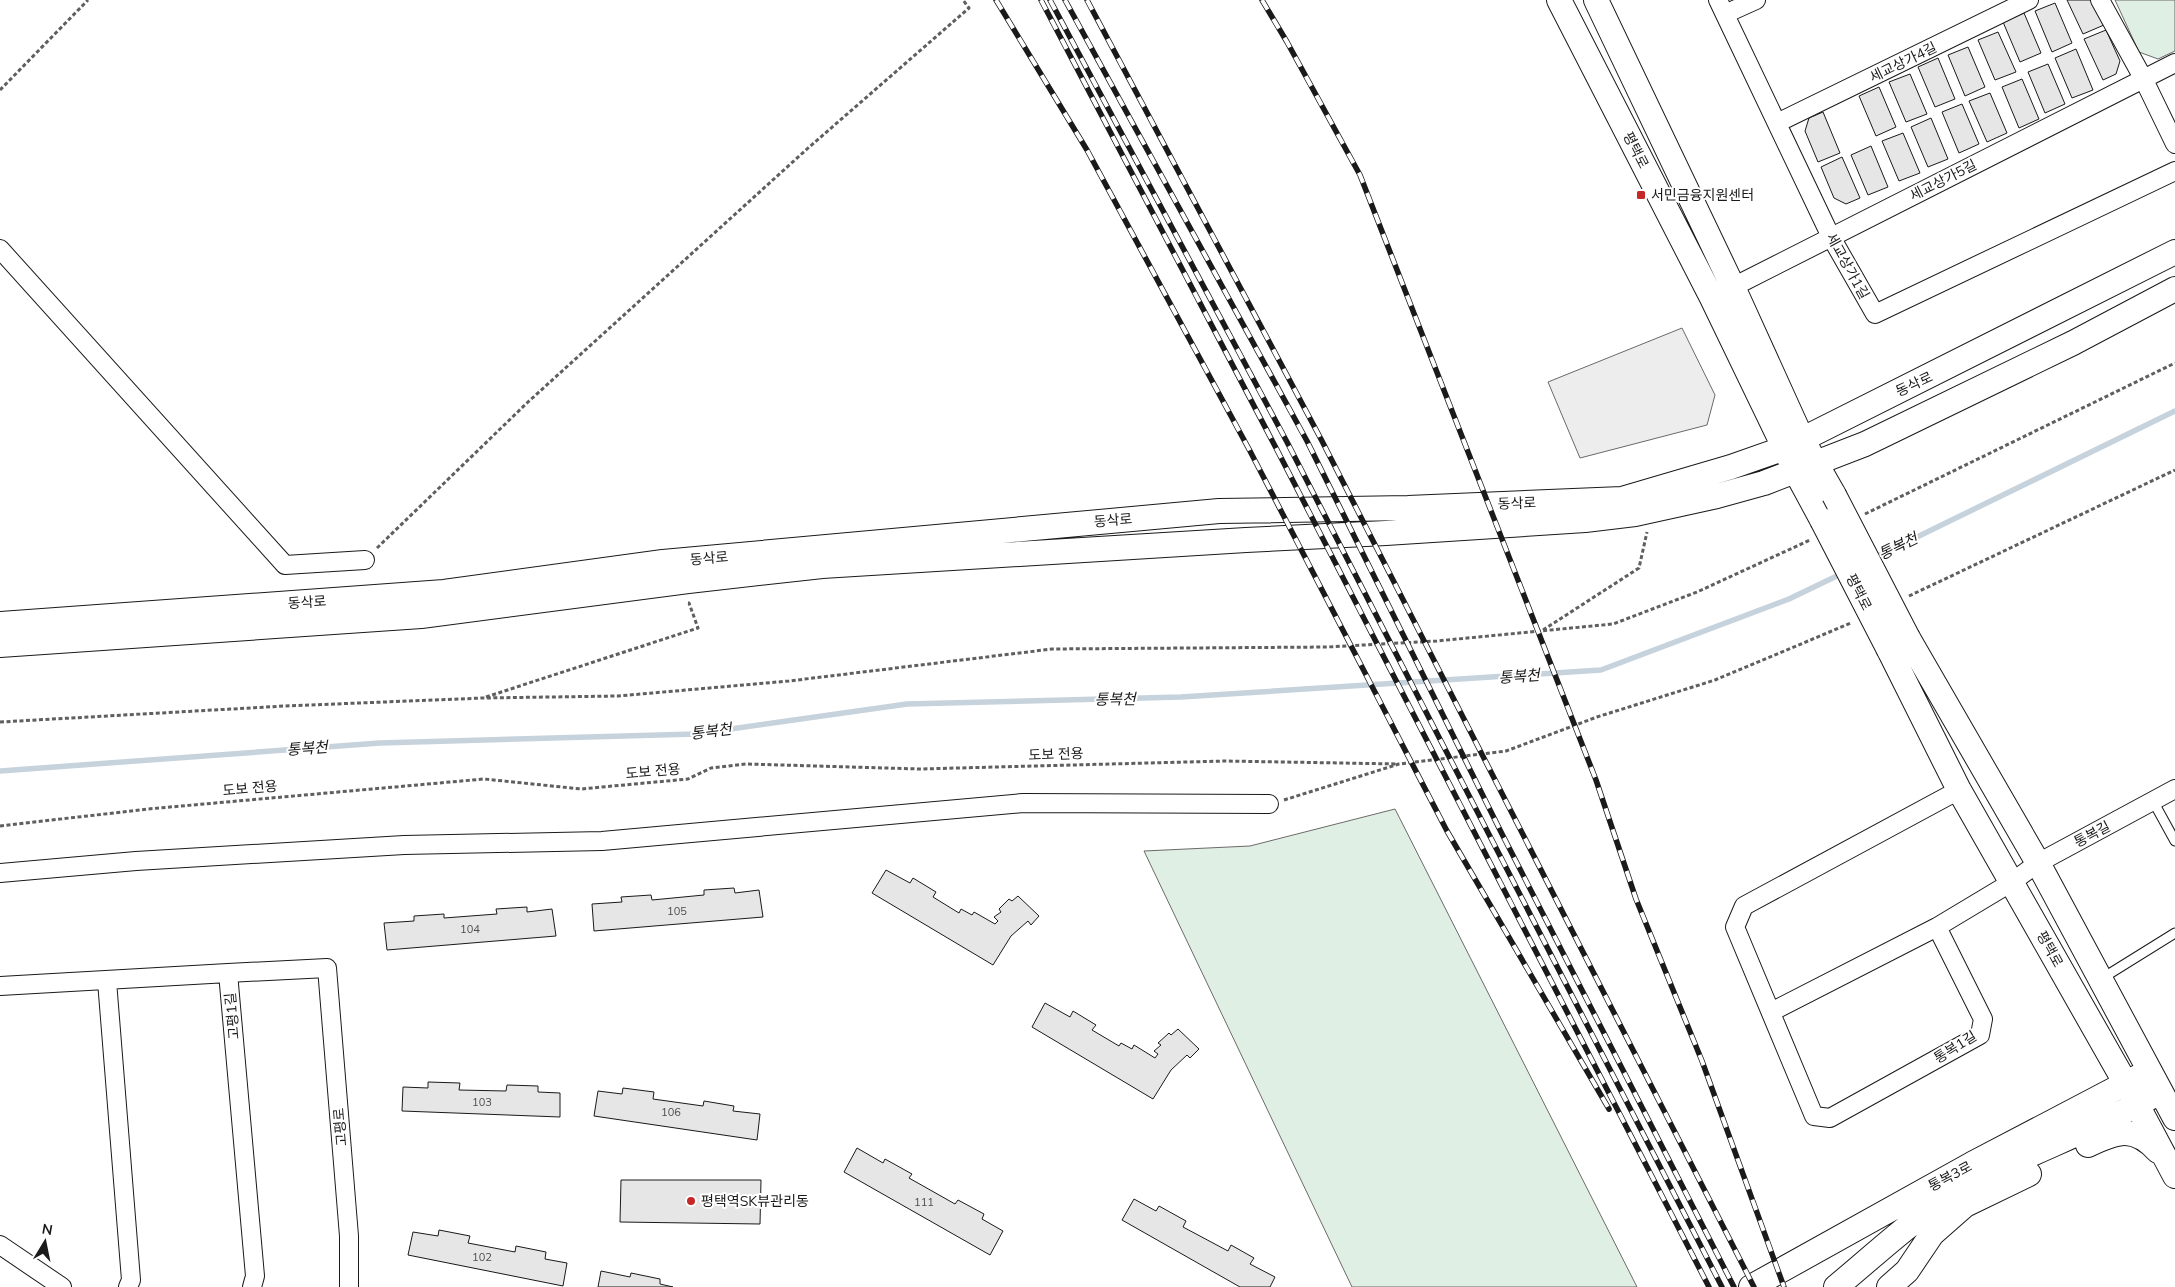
<svg xmlns="http://www.w3.org/2000/svg" width="2175" height="1287" font-family="Mulish,'Noto Sans KR',sans-serif">
<rect width="100%" height="100%" fill="#fff"/>
<path fill="#e0efe3" stroke="#6a6a6a" d="M 2115,0 L 2175,0 L 2175,51 L 2158,59 L 2139,52 Z
M 1395,809 L 1637,1287 L 1352,1287 L 1144,851 L 1250,846 Z"/>
<path fill="#ededed" stroke="#6a6a6a" d="M 1682,328 L 1715,395 L 1707,425 L 1580,458 L 1548,382 Z"/>
<g fill="none" stroke-linecap="round" stroke-linejoin="round">
<path stroke="#c6d2dc" stroke-width="5.5" d="M 1874,558 L 2175,411
M 0,771 L 380,743 L 695,734 L 907,704 L 1181,697 L 1601,670 L 1789,599 L 1843,573"/>
</g>
<path fill="#e6e6e6" stroke="#1a1a1a" d="M 2067,0 L 2093,0 L 2104,25 L 2083,34 Z
M 2055,3 L 2072,43 L 2052,52 L 2035,11 Z
M 2024,13 L 2041,53 L 2020,62 L 2003,22 Z
M 2106,30 L 2120,61 L 2116,74 L 2103,80 L 2084,39 Z
M 1998,32 L 2016,72 L 1995,80 L 1978,40 Z
M 1968,47 L 1985,87 L 1965,96 L 1948,55 Z
M 2076,49 L 2093,90 L 2072,98 L 2055,58 Z
M 1938,58 L 1955,99 L 1935,107 L 1918,67 Z
M 2048,64 L 2065,104 L 2045,113 L 2028,72 Z
M 1910,74 L 1927,114 L 1906,122 L 1889,82 Z
M 2022,79 L 2039,119 L 2019,128 L 2002,87 Z
M 1879,87 L 1896,127 L 1876,136 L 1859,96 Z
M 1990,93 L 2007,133 L 1987,142 L 1969,101 Z
M 1962,104 L 1979,144 L 1959,153 L 1942,112 Z
M 1823,112 L 1840,153 L 1818,162 L 1805,131 L 1809,118 Z
M 1931,118 L 1948,159 L 1928,167 L 1911,127 Z
M 1903,133 L 1920,173 L 1899,181 L 1882,141 Z
M 1871,146 L 1888,187 L 1868,195 L 1851,155 Z
M 1842,157 L 1860,198 L 1846,204 L 1834,198 L 1821,167 Z
M 886,870 L 910,883 L 913,878 L 936,892 L 933,897 L 959,913 L 961,909 L 972,915 L 974,912 L 995,924 L 998,921 L 994,917 L 1001,912 L 999,909 L 1009,899 L 1012,901 L 1018,896 L 1039,916 L 1031,925 L 1028,921 L 1011,936 L 993,965 L 872,893 Z
M 734,888 L 735,893 L 759,890 L 763,917 L 594,931 L 592,904 L 622,902 L 621,897 L 651,895 L 652,900 L 704,895 L 704,890 Z
M 527,907 L 527,912 L 552,909 L 556,936 L 387,950 L 384,923 L 414,921 L 414,916 L 444,914 L 444,918 L 497,914 L 496,909 Z
M 1045,1003 L 1070,1017 L 1073,1011 L 1096,1025 L 1092,1030 L 1119,1046 L 1121,1043 L 1132,1049 L 1134,1045 L 1155,1058 L 1158,1054 L 1154,1051 L 1161,1045 L 1158,1043 L 1169,1033 L 1171,1035 L 1178,1029 L 1199,1049 L 1190,1058 L 1187,1055 L 1171,1070 L 1153,1099 L 1032,1027 Z
M 428,1082 L 460,1083 L 459,1090 L 506,1091 L 507,1085 L 538,1086 L 538,1092 L 560,1093 L 560,1117 L 402,1111 L 403,1087 L 428,1088 Z
M 623,1088 L 654,1092 L 653,1099 L 703,1106 L 704,1101 L 734,1106 L 733,1111 L 760,1114 L 757,1140 L 594,1116 L 598,1091 L 622,1094 Z
M 857,1148 L 883,1163 L 885,1159 L 912,1174 L 909,1178 L 955,1204 L 958,1200 L 984,1214 L 982,1219 L 1003,1231 L 990,1255 L 844,1172 Z
M 621,1180 L 761,1180 L 760,1224 L 620,1222 Z
M 1134,1199 L 1156,1211 L 1159,1206 L 1186,1221 L 1183,1227 L 1228,1251 L 1231,1245 L 1254,1258 L 1250,1264 L 1275,1277 L 1270,1287 L 1240,1287 L 1122,1220 Z
M 439,1230 L 470,1236 L 468,1243 L 515,1252 L 516,1246 L 546,1252 L 545,1259 L 567,1263 L 563,1286 L 408,1255 L 413,1232 L 438,1236 Z
M 601,1271 L 630,1277 L 631,1273 L 660,1279 L 660,1284 L 673,1287 L 598,1287 Z"/>
<g fill="none" stroke-linecap="round" stroke-linejoin="round">
<g stroke="#1a1a1a" stroke-width="11">
<path id="lane" d="M 2153,801 L 2175,841
M 2101,979 L 2175,933"/>
</g>
<g stroke="#1a1a1a" stroke-width="20">
<path id="street" d="M 1718,0 L 1831,237 L 1875,314 L 2175,171
M 2100,0 L 2143,78 L 2175,144
M 1725,14 L 1756,0
M 1777,123 L 2029,0
M 0,249 L 285,565 L 365,560
M 1723,292 L 2175,63
M 0,873 L 136,861 L 404,845 L 602,841 L 1023,803 L 1269,804
M 1937,927 L 2012,882 L 2038,863 L 2175,789
M 228,973 L 327,968 L 349,1236 L 349,1287
M 107,981 L 131,1280 L 128,1287
M 0,986 L 228,973 L 255,1276 L 252,1287
M 1771,1012 L 1937,927 L 1983,1019 L 1980,1035 L 1830,1118 L 1814,1116 L 1735,927 L 1744,906 L 1959,790
M 0,1245 L 62,1287"/>
</g>
<g stroke="#1a1a1a" stroke-width="26">
<path id="secondary" d="M 1559,0 L 1712,298 L 1795,470 L 1822,520
M 1596,0 L 1733,287 L 1802,439 L 1834,495
M 0,624 L 444,592 L 663,562 L 1219,511 L 1408,508 L 1622,499 L 1731,467 L 1785,448 L 2175,252
M 1908,638 L 2038,863 L 2175,1118
M 0,645 L 421,616 L 688,581 L 822,566 L 1246,540 L 1386,533 L 1585,520 L 1635,514 L 1717,496 L 1764,483 L 1865,444 L 2073,343 L 2175,289
M 1889,650 L 1959,790 L 2126,1084 L 2175,1176
M 2088,1145 C 2117,1131 2134,1125 2158,1151
M 1751,1287 L 1972,1164 L 2138,1077
M 1836,1287 C 1882,1249 1925,1207 1979,1179 C 2035,1150 2096,1129 2151,1097
M 1889,1287 L 1907,1271 L 1932,1234 L 1965,1205 L 2029,1174"/>
</g>
<path stroke="#5f5f5f" stroke-width="3" stroke-dasharray="4 2.5" stroke-linecap="butt" d="M 0,90 L 88,0
M 1865,514 L 2175,363
M 377,548 L 528,402 L 807,149 L 969,8 L 963,0
M 1909,596 L 2175,470
M 1543,630 L 1639,568 L 1647,532
M 486,697 L 698,628 L 689,603 L 688,603
M 0,722 L 285,706 L 483,698 L 618,696 L 789,681 L 1052,649 L 1327,647 L 1437,641 L 1613,624 L 1697,592 L 1810,540
M 1284,800 L 1399,764 L 1506,751 L 1597,717 L 1715,680 L 1851,623
M 0,826 L 148,809 L 484,779 L 581,789 L 688,779 L 711,768 L 746,764 L 920,769 L 1225,761 L 1399,764"/>
<use href="#lane" stroke="#fff" stroke-width="9"/>
<use href="#street" stroke="#fff" stroke-width="18"/>
<use href="#secondary" stroke="#fff" stroke-width="24"/>
<g stroke="#1a1a1a" stroke-width="5.5">
<path id="rail" d="M 996,0 L 1087,150 L 1250,451 L 1447,831 L 1609,1109
M 1041,0 L 1275,446 L 1709,1287
M 1050,0 L 1287,442 L 1722,1287
M 1065,0 L 1307,441 L 1501,832 L 1734,1287
M 1087,0 L 1322,441 L 1754,1287
M 1262,0 L 1287,42 L 1360,175 L 1596,780 L 1636,899 L 1702,1061 L 1784,1287"/>
</g>
<use href="#rail" stroke="#fff" stroke-width="4" stroke-dasharray="11" stroke-linecap="butt"/>
<g stroke="#1a1a1a" stroke-width="26" stroke-linecap="butt">
<path id="secondary-bridge" d="M 1834,495 L 1908,638
M 1822,520 L 1889,650"/>
</g>
<use href="#secondary-bridge" stroke="#fff" stroke-width="24"/>
</g>
<g fill="#c62828" stroke="#fff" stroke-width="2">
<rect x="1636" y="190" width="10" height="10" rx="2.5"/>
<circle cx="691" cy="1201" r="5"/>
</g>
<g text-anchor="middle" dominant-baseline="central" stroke-width="4" stroke-linejoin="round" paint-order="stroke">
<g font-size="11" fill="#4d4d4d">
<text x="677" y="911">105</text>
<text x="470" y="929">104</text>
<text x="482" y="1102">103</text>
<text x="671" y="1112">106</text>
<text x="924" y="1202">111</text>
<text x="482" y="1257">102</text>
</g>
<g font-size="14" fill="#1a1a1a" stroke="#fff">
<text transform="translate(1903 62) rotate(-26)">세교상가4길</text>
<text transform="translate(1636 150) rotate(63)">평택로</text>
<text transform="translate(1943 180) rotate(-27)">세교상가5길</text>
<text transform="translate(1848 266) rotate(61)">세교상가1길</text>
<text transform="translate(1914 384) rotate(-25)">동삭로</text>
<text transform="translate(1517 503) rotate(-2)">동삭로</text>
<text transform="translate(1113 520) rotate(-5)">동삭로</text>
<text transform="translate(709 558) rotate(-5)">동삭로</text>
<text transform="translate(1859 592) rotate(63)">평택로</text>
<text transform="translate(307 602) rotate(-4)">동삭로</text>
<text transform="translate(1056 754) rotate(-2)">도보 전용</text>
<text transform="translate(653 771) rotate(-5)">도보 전용</text>
<text transform="translate(250 788) rotate(-5)">도보 전용</text>
<text transform="translate(2092 834) rotate(-28)">통복길</text>
<text transform="translate(2050 949) rotate(61)">평택로</text>
<text transform="translate(232 1016) rotate(-95)">고평1길</text>
<text transform="translate(1955 1047) rotate(-32)">통복1길</text>
<text transform="translate(340 1127) rotate(-95)">고평로</text>
<text transform="translate(1950 1176) rotate(-28)">통복3로</text>
</g>
<g font-size="14" fill="#1a1a1a" stroke="#fff" text-anchor="start">
<text x="1651" y="195">서민금융지원센터</text>
<text x="701" y="1201">평택역SK뷰관리동</text>
</g>
<g font-size="15" font-style="italic" fill="#1a1a1a" stroke="#fff">
<text transform="translate(1898 546) rotate(-26)">통복천</text>
<text transform="translate(1519 676) rotate(-4)">통복천</text>
<text transform="translate(1115 699) rotate(-1)">통복천</text>
<text transform="translate(711 731) rotate(-7)">통복천</text>
<text transform="translate(307 748) rotate(-4)">통복천</text>
</g>
</g>
<g transform="translate(45 1242) rotate(10)" stroke="#ffffff" stroke-width="4" paint-order="stroke">
<path d="M0-4L9 19L0 12L-9 19Z" fill="#1a1a1a"/>
<text y="-8" font-size="14" font-weight="bold" text-anchor="middle" fill="#1a1a1a">N</text>
</g>
</svg>
